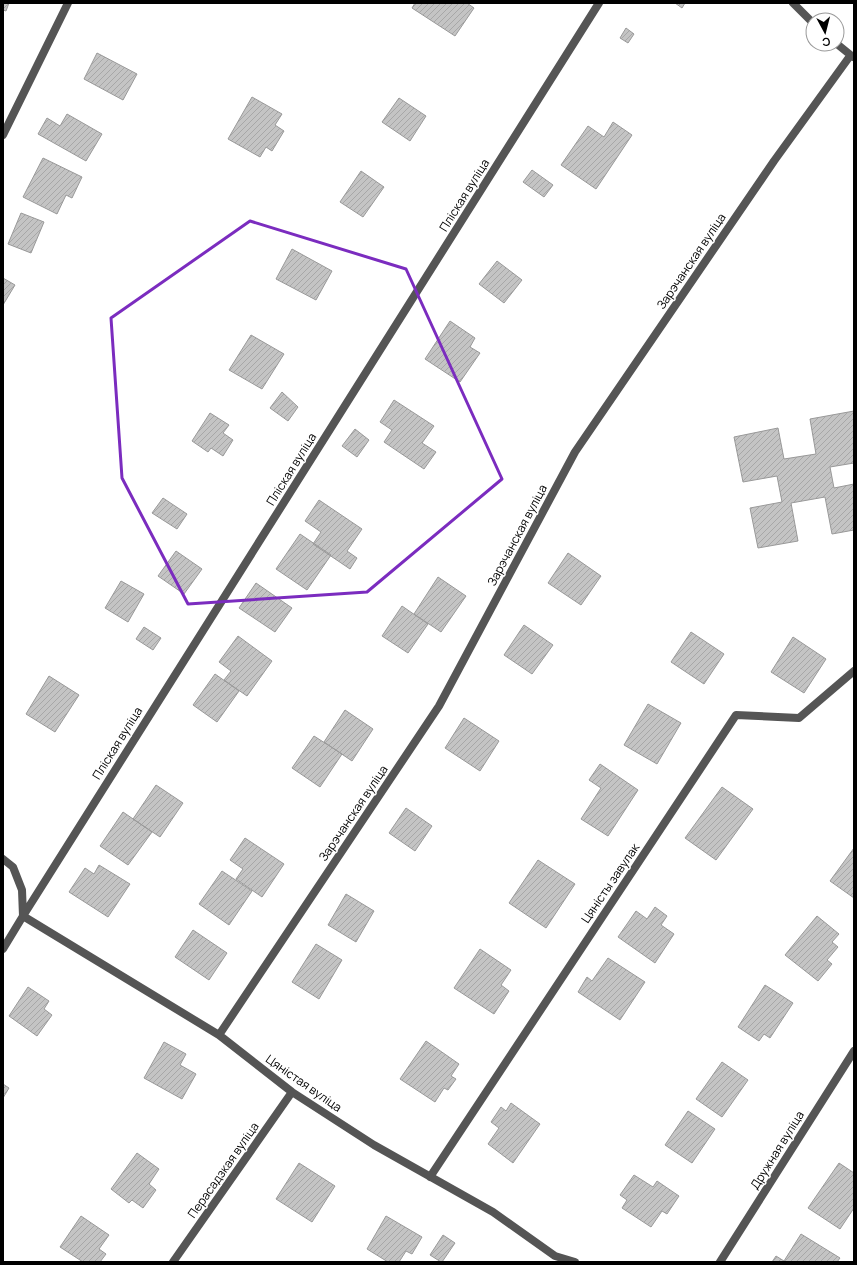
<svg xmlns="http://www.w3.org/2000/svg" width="857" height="1265" font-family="Manrope,sans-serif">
<defs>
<pattern id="building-hatch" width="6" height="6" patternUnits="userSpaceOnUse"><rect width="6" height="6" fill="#c4c4c4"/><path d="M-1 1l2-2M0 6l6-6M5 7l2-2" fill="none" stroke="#a7a7a7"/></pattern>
</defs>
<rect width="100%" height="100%" fill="#fff"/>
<path fill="url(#building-hatch)" stroke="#999" d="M 3,3 L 9,3 L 6,11 L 3,10 Z
M 415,3 L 467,3 L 474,8 L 455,36 L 412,8 Z
M 675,3 L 685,3 L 682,8 Z
M 626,28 L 634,34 L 628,43 L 620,38 Z
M 97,53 L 137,74 L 123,100 L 84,79 Z
M 252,97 L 282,114 L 275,125 L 284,131 L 272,151 L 266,147 L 260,157 L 228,139 Z
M 399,98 L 426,116 L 410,141 L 382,122 Z
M 67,114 L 102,134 L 86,161 L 38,134 L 47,118 L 60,126 Z
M 613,122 L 632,135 L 596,189 L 561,165 L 588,126 L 604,137 Z
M 43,158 L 82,177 L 72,198 L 66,195 L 57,214 L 23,197 Z
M 532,170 L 553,185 L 544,197 L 523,182 Z
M 361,171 L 384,187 L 363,217 L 340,202 Z
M 21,213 L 44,222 L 31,253 L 8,244 Z
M 292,249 L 332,271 L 316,300 L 276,279 Z
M 497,261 L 522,280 L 504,303 L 479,284 Z
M 3,278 L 15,285 L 3,305 Z
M 450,321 L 475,338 L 470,347 L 480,353 L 460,382 L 425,359 Z
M 251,335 L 284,354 L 262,389 L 229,370 Z
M 282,392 L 298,407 L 288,421 L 270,408 Z
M 394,400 L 434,426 L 422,443 L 436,452 L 424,469 L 384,442 L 392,430 L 380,422 Z
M 854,411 L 854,463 L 830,467 L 834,488 L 854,484 L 854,530 L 832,534 L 825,497 L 791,503 L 798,541 L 758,548 L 750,508 L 782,502 L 777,476 L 743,482 L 734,437 L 778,428 L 784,459 L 816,454 L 810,419 Z
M 210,413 L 229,425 L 223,433 L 233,440 L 223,456 L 211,448 L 208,452 L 192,441 Z
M 355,429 L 369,440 L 357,457 L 342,446 Z
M 163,498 L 187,514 L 177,529 L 152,513 Z
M 319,500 L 362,529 L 347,551 L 357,558 L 350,569 L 313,544 L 321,532 L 305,521 Z
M 300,534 L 331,555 L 307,590 L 276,569 Z
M 176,551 L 202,569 L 184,594 L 158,576 Z
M 568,553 L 601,576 L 581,605 L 548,583 Z
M 438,577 L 466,596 L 441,632 L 414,614 Z
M 121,581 L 144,594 L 128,622 L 105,608 Z
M 256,583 L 292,608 L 275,632 L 239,608 Z
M 402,606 L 428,624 L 408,653 L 382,636 Z
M 524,625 L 553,645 L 532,674 L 504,655 Z
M 144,627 L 161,638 L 153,650 L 136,639 Z
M 691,632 L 724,654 L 704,684 L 671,662 Z
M 238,636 L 272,661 L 247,696 L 224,680 L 231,671 L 219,662 Z
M 793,637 L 826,659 L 804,693 L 771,672 Z
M 215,674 L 239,691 L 217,722 L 193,705 Z
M 49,676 L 79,695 L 55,732 L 26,714 Z
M 648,704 L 681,723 L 657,764 L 624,745 Z
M 345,710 L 373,729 L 352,761 L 324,742 Z
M 464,718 L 499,741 L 480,771 L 445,748 Z
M 314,736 L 342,754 L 320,787 L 292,768 Z
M 600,764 L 638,790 L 608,836 L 581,819 L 601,788 L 589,780 Z
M 156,785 L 183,803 L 160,837 L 133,819 Z
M 722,787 L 753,809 L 716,860 L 685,838 Z
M 406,808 L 432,826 L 415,851 L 389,833 Z
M 123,812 L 152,832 L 128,865 L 100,846 Z
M 245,838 L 284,864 L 262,897 L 236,879 L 243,869 L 230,860 Z
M 854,848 L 854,898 L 830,881 Z
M 538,860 L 575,884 L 546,928 L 509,903 Z
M 99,865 L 130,884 L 108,917 L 69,892 L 85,868 L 94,874 Z
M 222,871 L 252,891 L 229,925 L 199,904 Z
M 346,894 L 374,911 L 356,942 L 328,925 Z
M 655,907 L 667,916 L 661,925 L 674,934 L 655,963 L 618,937 L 636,911 L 647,919 Z
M 817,916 L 839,934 L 832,942 L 838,947 L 827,960 L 832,964 L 818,981 L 785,955 Z
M 193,930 L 227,953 L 209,980 L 175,957 Z
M 316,944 L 342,960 L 319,999 L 292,982 Z
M 480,949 L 511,970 L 501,985 L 509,991 L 494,1014 L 454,988 Z
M 608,958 L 645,982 L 620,1020 L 578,992 L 587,977 L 592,981 Z
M 765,985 L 793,1003 L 770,1038 L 764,1034 L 759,1041 L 738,1027 Z
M 28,987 L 49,1001 L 44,1009 L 52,1015 L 37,1036 L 9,1016 Z
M 426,1041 L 459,1064 L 451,1076 L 456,1079 L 448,1090 L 444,1088 L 435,1102 L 400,1079 Z
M 164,1042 L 186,1054 L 180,1065 L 196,1074 L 182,1099 L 144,1078 Z
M 722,1062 L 748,1080 L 722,1117 L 696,1099 Z
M 3,1084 L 9,1088 L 3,1098 Z
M 511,1103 L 540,1124 L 513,1163 L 488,1144 L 499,1128 L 491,1122 L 501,1107 L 506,1111 Z
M 688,1111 L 715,1129 L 692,1163 L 665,1145 Z
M 137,1153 L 159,1169 L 149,1184 L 156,1190 L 143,1208 L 132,1200 L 129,1203 L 111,1189 Z
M 299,1163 L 335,1186 L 312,1222 L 276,1199 Z
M 839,1163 L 854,1173 L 854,1208 L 840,1229 L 808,1208 Z
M 634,1175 L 653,1187 L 657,1181 L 679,1196 L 667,1214 L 662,1211 L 651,1227 L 622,1208 L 627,1200 L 620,1195 Z
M 81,1216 L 109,1235 L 99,1249 L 106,1254 L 100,1262 L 83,1262 L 60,1247 Z
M 386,1216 L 422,1237 L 412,1254 L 406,1251 L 399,1262 L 388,1262 L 367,1249 Z
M 801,1234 L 840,1258 L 837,1262 L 772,1262 L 776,1256 L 784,1261 Z
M 443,1235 L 455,1243 L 442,1262 L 441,1262 L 430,1255 Z"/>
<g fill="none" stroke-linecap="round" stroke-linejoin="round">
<path stroke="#555" stroke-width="8" d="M 793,3 L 813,23
M 837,44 L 853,57
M 3,135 L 68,3
M 3,859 L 13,867 L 22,890 L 23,916 L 219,1035 L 292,1092 L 374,1145 L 493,1212 L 555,1256 L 575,1262
M 3,949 L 23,916 L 599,3
M 219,1035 L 439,706 L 575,452 L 774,161 L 850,56
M 430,1177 L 736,715 L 799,718 L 854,671
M 173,1262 L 292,1092
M 720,1262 L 854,1051"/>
</g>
<path fill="none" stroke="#7b2cbf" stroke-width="3" stroke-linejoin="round" d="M 250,221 L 406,269 L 502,479 L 367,592 L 188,604 L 122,478 L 111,318 Z"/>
<g text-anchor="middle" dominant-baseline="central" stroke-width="3" stroke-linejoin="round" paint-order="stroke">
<g font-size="12" fill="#000" stroke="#fff">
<text transform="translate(464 195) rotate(-58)">Пліская вуліца</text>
<text transform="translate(691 261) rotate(-56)">Зарэчанская вуліца</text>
<text transform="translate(291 469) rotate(-58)">Пліская вуліца</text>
<text transform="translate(517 535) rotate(-62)">Зарэчанская вуліца</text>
<text transform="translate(117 743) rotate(-58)">Пліская вуліца</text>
<text transform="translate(353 813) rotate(-56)">Зарэчанская вуліца</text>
<text transform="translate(610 883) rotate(-56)">Цяністы завулак</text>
<text transform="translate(304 1083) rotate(35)">Цяністая вуліца</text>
<text transform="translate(777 1150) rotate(-58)">Дружная вуліца</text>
<text transform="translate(223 1170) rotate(-55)">Перасадзкая вуліца</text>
</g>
</g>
<rect width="857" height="1265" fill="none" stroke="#000000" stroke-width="8"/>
<g transform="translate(825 32) rotate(173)"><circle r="19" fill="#ffffff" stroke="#999999"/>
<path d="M0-3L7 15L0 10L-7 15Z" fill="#000000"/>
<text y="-6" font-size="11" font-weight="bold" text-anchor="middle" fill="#000000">С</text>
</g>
</svg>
